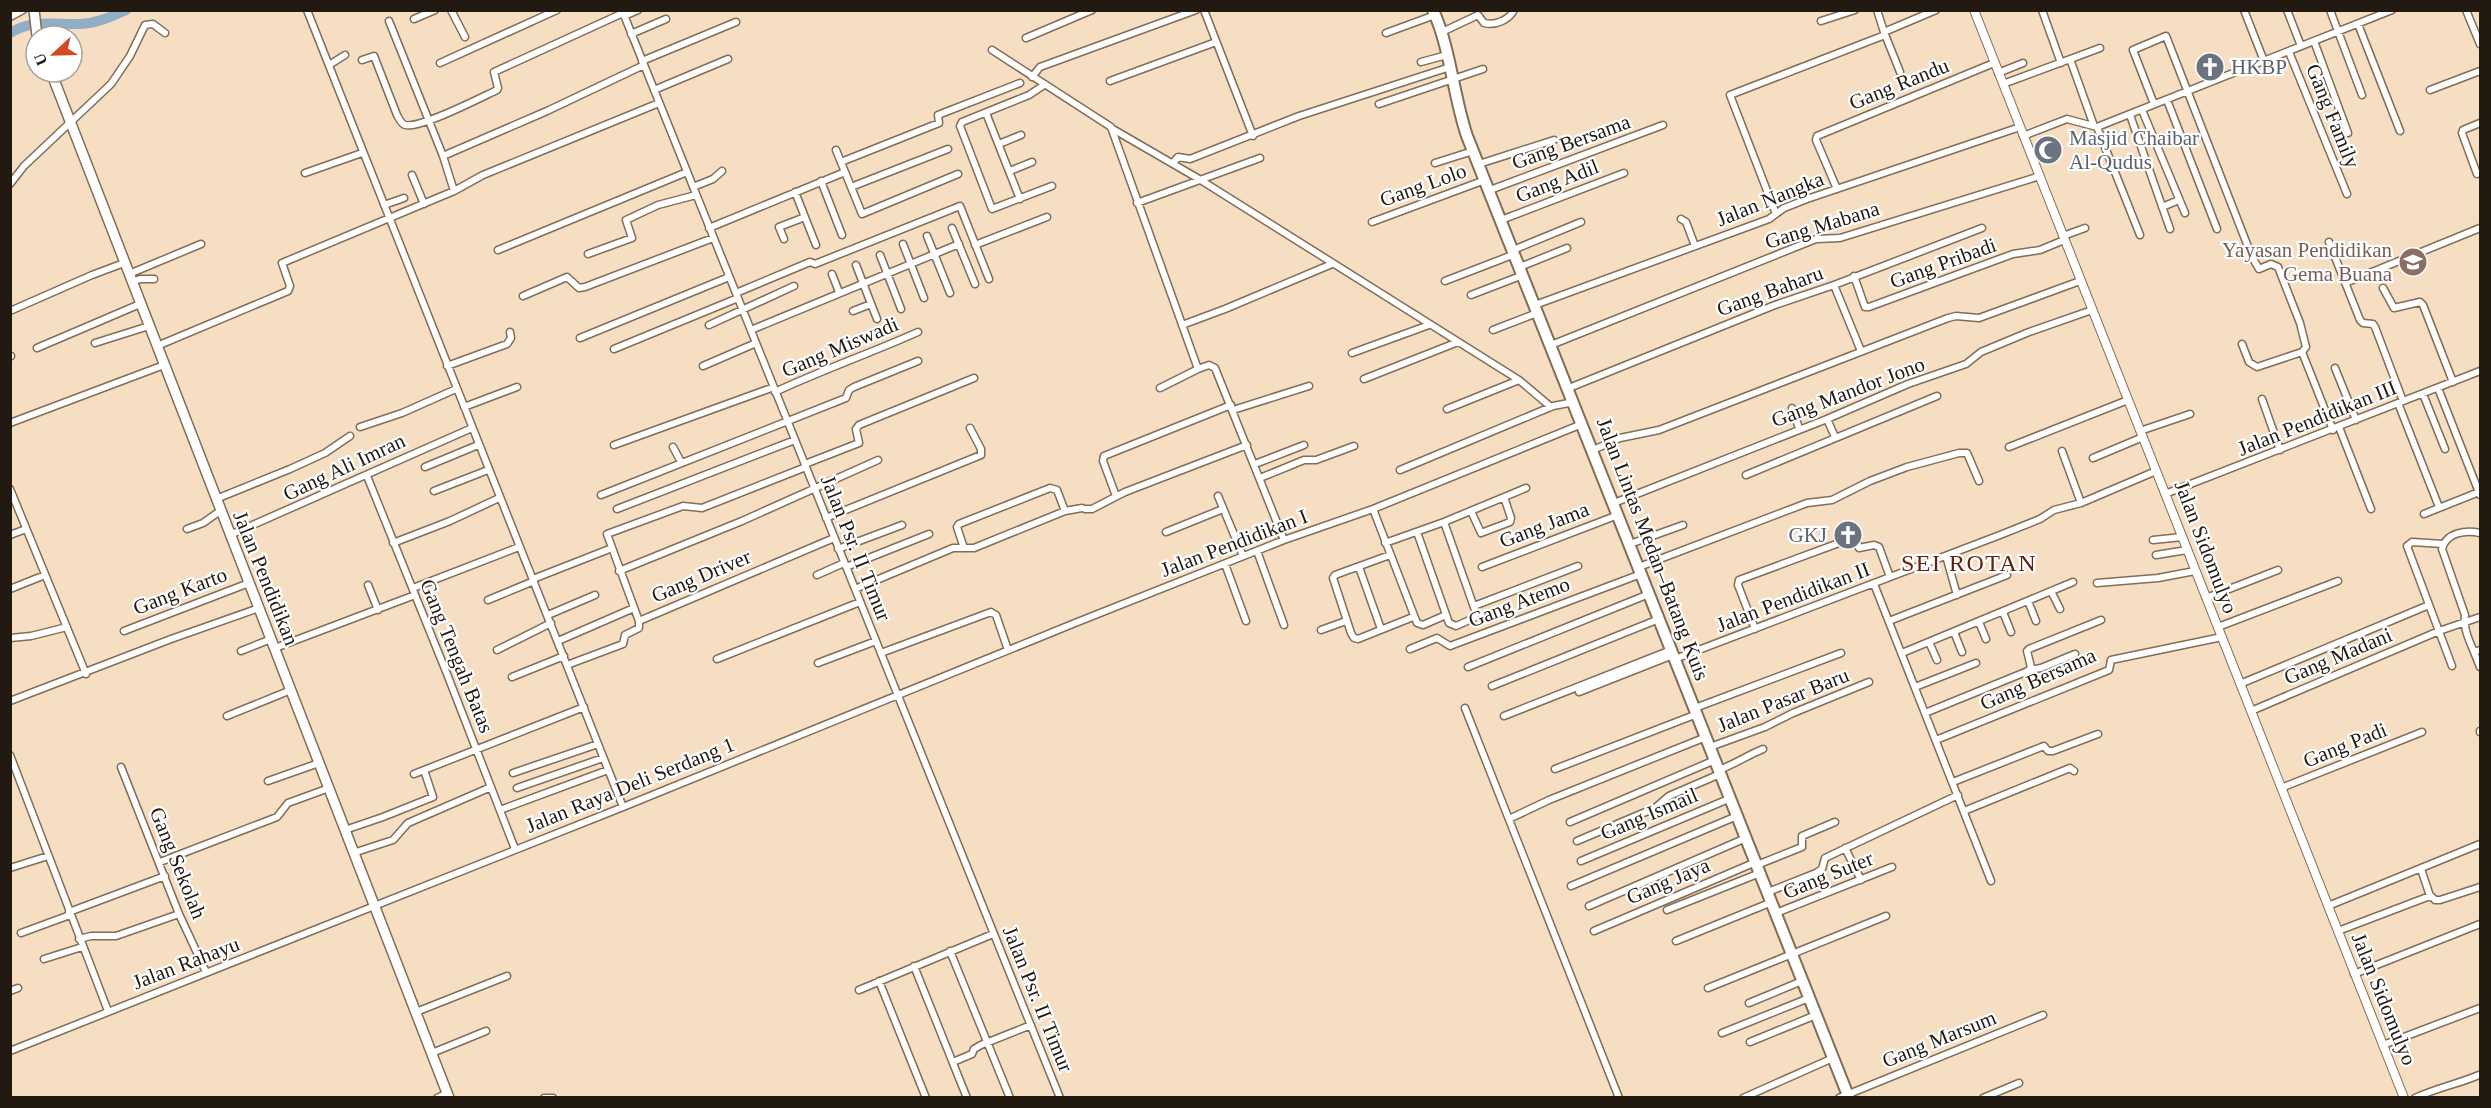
<svg xmlns="http://www.w3.org/2000/svg" width="2491" height="1108" font-family="Georgia,serif">
<rect width="100%" height="100%" fill="#f6dec3"/>
<g fill="none" stroke-linecap="round" stroke-linejoin="round">
<path stroke="#91aec5" stroke-width="10" d="M 10,33 C 33,19 55,25 80,24 C 97,23 111,17 126,10"/>
<g stroke="#826d55" stroke-width="9">
<path id="minor" d="M 307,10 L 623,807
M 451,10 L 465,37
M 622,10 L 1060,1098
M 1204,10 L 1253,136
M 1877,10 L 1884,32 L 1936,10
M 2042,10 L 2061,63
M 2244,10 L 2264,61
M 2287,10 L 2301,46
M 2330,10 L 2362,95
M 2466,10 L 2480,44
M 624,16 L 638,10
M 10,17 L 23,10
M 414,19 L 435,10
M 389,21 L 443,156 L 454,191
M 1821,21 L 1855,10
M 2358,24 L 2400,131
M 1442,32 L 1478,15 L 1484,23 C 1495,26 1509,20 1514,10
M 1884,32 L 1900,72
M 1386,33 L 1435,15
M 631,34 L 666,19
M 1026,38 L 1092,10
M 2314,41 L 2348,133
M 992,50 L 1111,127 L 1198,369 L 1209,365 L 1215,368 L 1284,540
M 2289,52 L 2347,194
M 2070,59 L 2094,126
M 362,60 L 374,56 L 397,115 C 399,118 401,124 405,125 C 420,129 480,98 497,90 L 498,88 L 494,72 L 623,13
M 642,61 L 736,22
M 1421,62 L 1447,55
M 440,63 L 557,10
M 329,65 L 345,55
M 1998,73 L 2023,63
M 1032,77 L 1040,67 L 1196,10
M 1110,81 L 1216,42
M 2003,84 L 2100,48
M 1044,85 L 1029,95 L 962,122 L 960,126 L 992,209 L 1052,186
M 654,90 L 728,59
M 2430,90 L 2480,71
M 2167,100 L 2217,229
M 1379,104 L 1483,69
M 2154,104 L 2133,50 L 2166,36 L 2252,257 L 2259,269 L 2271,264 L 2278,267 L 2300,323 L 2306,347 L 2302,352 L 2257,367 L 2249,362 L 2242,344
M 2142,110 L 2185,213
M 986,113 L 1020,199
M 2130,115 L 2170,229
M 2097,127 L 2140,235
M 1111,128 L 1199,179 L 1519,380 L 1551,407
M 2023,136 L 2067,119 L 2097,127 L 2392,10
M 999,144 L 1021,135
M 836,150 L 862,214 L 958,174
M 443,156 L 547,111 L 644,65
M 841,162 L 939,123 L 938,115 L 1020,83
M 1173,163 L 1178,157 L 1190,159 L 1299,116 L 1450,67
M 1435,163 L 1473,151
M 1479,164 L 1554,140
M 1010,171 L 1032,162
M 305,173 L 362,153
M 2477,174 L 2462,133 L 2463,130 L 2480,123
M 412,175 L 424,204
M 821,181 L 842,235
M 10,184 L 24,166 L 111,84 L 130,56 L 145,25 L 153,24 L 165,33
M 693,187 L 713,179 L 722,171
M 851,187 L 948,149
M 1837,189 L 1816,140 L 1817,136 L 1994,63
M 1490,190 L 1663,125
M 795,192 L 816,245
M 1137,203 L 1260,158
M 384,205 L 404,198
M 2162,207 L 2179,200
M 1776,214 L 1730,95 L 1885,35
M 1681,219 L 1686,222 L 1695,246
M 1501,220 L 1624,173
M 1372,222 L 1485,180
M 709,228 L 845,172
M 952,228 L 975,284
M 927,236 L 950,293
M 2063,236 L 2085,228
M 784,239 L 779,227 L 805,217
M 2329,242 L 2360,320 L 2363,323 L 2373,324 L 2375,327 L 2403,401
M 903,244 L 924,298
M 975,245 L 1047,217
M 498,250 L 687,172
M 1513,250 L 1581,222
M 588,254 L 632,238 L 626,220 L 658,205 L 696,195
M 880,255 L 901,309
M 856,265 L 877,319
M 1520,267 L 1567,248
M 129,274 L 201,244
M 832,274 L 839,292
M 1854,276 L 1865,307 L 1869,307 L 2013,254 L 2040,250 L 2064,240
M 1445,281 L 1515,254
M 132,282 L 140,279 L 154,279
M 2345,283 L 2480,228
M 1834,285 L 1861,351
M 2383,288 L 2394,308 L 2420,302 L 2423,305 L 2453,382
M 736,293 L 810,262 L 815,264 L 960,206 L 989,279
M 1471,295 L 1523,275
M 523,296 L 567,277 L 579,288 L 585,287 L 713,238
M 1535,305 L 1769,219 L 1784,208 L 1807,199 L 2020,127
M 10,311 L 92,275 L 124,263
M 853,311 L 871,304
M 709,325 L 794,286
M 1182,325 L 1225,309 L 1332,264
M 751,330 L 959,244
M 1493,330 L 1537,313
M 580,338 L 729,277
M 95,343 L 149,326
M 1551,345 L 1816,239 L 1840,238 L 2040,176
M 157,346 L 288,291 L 290,286 L 282,263 L 454,191 L 483,175 L 659,103
M 37,348 L 140,304
M 614,349 L 738,298
M 2302,352 L 2333,430
M 1352,353 L 1429,325
M 10,356 L 11,356
M 447,366 L 507,344 L 511,338 L 510,332
M 703,366 L 756,343
M 2335,368 L 2356,420
M 1364,379 L 1458,342
M 1160,388 L 1198,369
M 1569,388 L 1775,305 L 1834,285 L 1982,228
M 2438,388 L 2480,495
M 775,392 C 822,370 871,353 918,332
M 2423,394 L 2445,449
M 2262,399 L 2280,450
M 2398,403 L 2439,507
M 464,407 L 517,387
M 1792,408 L 1799,428
M 1447,409 L 1519,380
M 1233,410 L 1309,386
M 1827,419 L 1835,437
M 10,423 L 164,365
M 360,427 L 402,413 L 456,389
M 2339,427 L 2371,509
M 2140,431 L 2190,414
M 614,445 L 774,387
M 673,447 L 681,462
M 2009,447 L 2128,400
M 1593,450 L 1620,438 L 1659,430 L 1948,318 L 1956,316 L 1979,318 L 2080,281
M 2062,451 L 2081,503
M 2093,458 L 2143,437
M 805,464 L 859,443 L 856,429 L 859,425 L 974,378
M 1255,464 L 1304,445
M 425,467 L 478,445
M 1400,470 L 1553,406 L 1574,402
M 1746,475 L 1937,396
M 367,476 L 447,674 L 515,849
M 1260,478 L 1304,460 L 1316,460 L 1354,446
M 10,489 L 86,674
M 434,491 L 488,470
M 2165,494 L 2480,371
M 601,495 L 846,398 L 849,390 L 854,387 L 918,361
M 1116,496 L 1103,461 L 1104,456 L 1231,405
M 1218,496 L 1243,556
M 216,499 L 290,469 L 325,453 L 350,436
M 1614,503 L 1827,419 L 1908,384 L 1966,364 L 1981,352 L 2029,332 L 2092,310
M 617,509 L 795,440
M 1085,509 L 1092,509 L 1125,492 L 1247,445
M 1373,509 L 1417,623 L 1423,625 L 1446,615
M 1471,511 L 1481,533 L 1510,522 L 1511,518 L 1504,497
M 2424,514 L 2479,492
M 826,518 L 981,455 L 981,449 L 970,428
M 1851,526 L 1859,548 L 1874,545 L 1879,547 L 1890,577
M 187,529 L 203,523 L 220,511
M 1166,532 L 1223,509
M 1417,532 L 1449,623 L 1456,626 L 1474,618 L 1476,613 L 1444,522
M 2480,533 C 2466,530 2446,532 2442,549 L 2465,615 C 2463,628 2469,640 2474,652 L 2480,650
M 10,535 L 26,529
M 230,535 L 472,428
M 2153,540 L 2182,537
M 393,543 L 450,521 L 499,498
M 1385,543 L 1444,522 L 1526,488
M 1630,544 L 1683,525
M 2443,544 L 2412,542 L 2407,546 L 2452,666
M 964,548 L 957,527 L 959,524 L 1050,488 L 1057,490 L 1065,511
M 838,549 L 902,525
M 1257,551 L 1284,625
M 1390,555 L 1335,575 L 1333,578 L 1351,633 L 1354,638 L 1358,639 L 1413,617
M 2156,555 L 2187,550
M 1946,556 L 1957,595
M 1225,564 L 1246,621
M 846,567 L 929,534
M 1359,567 L 1381,629
M 1482,567 L 1618,515
M 1639,567 L 1807,503 L 1832,500 L 1870,481 L 1907,467 L 1959,453 L 1967,453 L 1979,481
M 619,571 L 742,521 L 878,460
M 817,575 L 844,563
M 533,579 L 612,548
M 2097,583 L 2158,578 L 2195,571
M 1874,584 L 1991,881
M 368,585 L 378,610
M 413,588 L 519,547
M 10,589 L 45,575
M 855,589 L 953,548 L 974,548 L 1065,511 L 1082,508
M 2051,591 L 2060,609
M 2206,598 L 2278,570
M 488,600 L 534,581
M 2028,601 L 2036,621
M 1474,606 L 1578,566
M 2003,612 L 2011,632
M 548,615 L 595,595
M 639,621 L 607,534 L 683,506 L 702,508 L 806,467
M 639,621 L 834,538
M 1889,621 L 2007,575
M 1979,622 L 1986,639
M 2218,627 L 2338,581
M 1755,629 L 1738,585 L 1739,580 L 1839,543
M 1321,630 L 1346,621
M 124,631 L 249,583
M 1954,632 L 1962,652
M 10,638 L 31,636 L 67,627
M 558,641 L 634,608
M 1929,642 L 1937,660
M 275,648 L 415,595
M 1410,649 L 1437,638 L 1450,646 L 1641,574
M 497,650 L 551,623
M 241,651 L 271,639
M 2474,652 L 2480,667
M 881,653 L 991,612 L 996,615 L 1008,650
M 1902,653 L 2073,582
M 717,659 L 860,602
M 1675,659 L 2000,535 L 2040,519 L 2054,510 L 2081,503 L 2156,471
M 818,663 L 876,641
M 567,665 L 623,644 L 625,635 L 639,628 L 639,621
M 1468,667 L 1649,594
M 2029,670 L 2041,668 L 2075,654
M 512,677 L 564,656
M 2240,684 L 2429,605
M 1492,686 L 1659,619
M 1915,687 L 1976,663
M 1579,692 L 1673,655
M 10,701 L 171,639 L 259,608
M 1465,708 L 1619,1098
M 1695,708 L 1841,653
M 2251,711 L 2439,631 L 2480,617
M 1925,713 L 2028,671 L 2031,667 L 2027,651 L 2029,649 L 2101,620
M 227,716 L 291,690
M 1504,716 L 1671,650
M 2480,732 L 2480,731
M 1936,740 L 2109,670 L 2111,660 L 2222,637
M 1710,747 L 1765,727 L 1793,713 L 1869,682
M 10,755 L 108,1011
M 121,767 L 179,914 L 206,972
M 1555,769 L 1697,714
M 1719,770 C 1735,764 1748,755 1763,749
M 513,773 L 598,744
M 414,774 L 584,707
M 268,781 L 319,763
M 1953,782 L 2044,746 L 2048,751 L 2053,751 L 2098,734
M 517,788 L 603,758
M 2281,788 L 2422,732
M 500,810 L 608,770
M 1964,811 L 2070,768 L 2074,771
M 1509,819 L 1549,800 L 1706,737
M 1570,822 L 1715,760
M 345,830 L 383,817 L 433,797 L 424,770
M 1577,841 L 1655,808 L 1669,796 L 1720,774
M 1845,848 L 1861,880
M 353,853 L 393,840 L 408,823 L 491,787
M 1581,861 L 1731,798
M 160,862 L 277,817 L 288,803 L 329,788
M 1757,865 L 1802,847 L 1802,836 L 1835,822
M 10,868 L 48,856
M 1571,886 L 1737,816
M 1768,892 L 1816,873 L 1822,869 L 1825,858 L 1958,795
M 2430,895 L 2435,900 L 2440,900 L 2480,887
M 1589,906 L 1746,838
M 2328,906 L 2480,844
M 1667,910 L 1760,873
M 69,912 L 165,876
M 1776,913 L 1892,867
M 1594,931 L 1756,862
M 2338,931 L 2430,896 L 2421,869
M 21,933 L 70,915
M 79,939 L 91,936 L 116,936 L 179,914
M 1676,941 L 1772,902
M 950,951 L 1010,1098
M 44,959 L 82,947
M 914,966 L 967,1098
M 2354,974 L 2480,924
M 879,981 L 926,1098
M 1708,988 L 1886,916
M 859,990 L 993,934
M 10,991 L 18,988
M 1749,1003 L 1802,981
M 416,1012 L 507,976
M 1722,1033 L 1809,998
M 1750,1042 L 1816,1015
M 2383,1045 L 2480,1008
M 10,1051 L 623,807 L 1075,623 L 1284,540 L 1373,509 L 1582,424
M 432,1053 L 486,1031
M 953,1062 L 972,1054 L 974,1049 L 981,1045 L 1031,1025
M 437,1098 L 448,1093
M 544,1098 L 553,1098
M 1743,1098 L 1833,1058
M 1839,1098 L 2043,1015
M 1983,1098 L 2019,1083
M 2415,1098 C 2436,1088 2458,1084 2479,1075"/>
</g>
<g stroke="#826d55" stroke-width="10">
<path id="tertiary" d="M 1974,10 L 2404,1098"/>
</g>
<g stroke="#826d55" stroke-width="12">
<path id="secondary" d="M 34,10 L 37,36
M 51,72 L 449,1098"/>
</g>
<g stroke="#826d55" stroke-width="14">
<path id="trunk" d="M 1433,10 C 1451,50 1453,95 1467,136 L 1849,1098"/>
</g>
<use href="#minor" stroke="#fff" stroke-width="6"/>
<use href="#tertiary" stroke="#fff" stroke-width="8"/>
<use href="#secondary" stroke="#fff" stroke-width="9"/>
<use href="#trunk" stroke="#fff" stroke-width="10"/>
</g>
<defs>
<g id="church-disc" transform="scale(1.5)"><circle r="9.5" fill="#6b7280" stroke="#fff"/><path d="M-1.2-6h2.4v3.5h3.3v2.4h-3.3V6h-2.4V-.1h-3.3v-2.4h3.3Z" fill="#fff"/></g>
<g id="mosque-disc" transform="scale(1.5)"><circle r="9.5" fill="#6b7280" stroke="#fff"/><path d="M3.5-4.9A6 6 0 1 0 3.5 4.9A5 5 0 1 1 3.5-4.9Z" fill="#fff"/></g>
<g id="school-disc" transform="scale(1.5)"><circle r="9.5" fill="#8d6e63" stroke="#fff"/><path d="M0-5L7-2L0 1L-7-2ZM-4 1L0 2.5L4 1V4Q0 6-4 4Z" fill="#fff"/></g>
</defs>
<g fill-rule="evenodd">
<use href="#church-disc" x="2210" y="67"/>
<use href="#mosque-disc" x="2048" y="150"/>
<use href="#school-disc" x="2413" y="262"/>
<use href="#church-disc" x="1848" y="535"/>
</g>
<g text-anchor="middle" dominant-baseline="central" stroke-width="4.5" stroke-linejoin="round" paint-order="stroke">
<g font-size="21" fill="#5b616d" stroke="#fff" text-anchor="start">
<text x="2231" y="67">HKBP</text>
<text x="2069" y="138">Masjid Chaibar<tspan x="2069" dy="24">Al-Qudus</tspan></text>
<text x="1827" y="535" text-anchor="end">GKJ</text>
</g>
<g font-size="21" fill="#221910" stroke="#fff">
<text transform="translate(1899 84) rotate(-22)">Gang Randu</text>
<text transform="translate(2333 116) rotate(68)">Gang Family</text>
<text transform="translate(1571 142) rotate(-20)">Gang Bersama</text>
<text transform="translate(1557 181) rotate(-21)">Gang Adil</text>
<text transform="translate(1423 185) rotate(-20)">Gang Lolo</text>
<text transform="translate(1770 199) rotate(-22)">Jalan Nangka</text>
<text transform="translate(1822 225) rotate(-17)">Gang Mabana</text>
<text transform="translate(1943 263) rotate(-20)">Gang Pribadi</text>
<text transform="translate(1770 291) rotate(-20)">Gang Baharu</text>
<text transform="translate(840 347) rotate(-23)">Gang Miswadi</text>
<text transform="translate(1848 392) rotate(-21)">Gang Mandor Jono</text>
<text transform="translate(2317 418) rotate(-22)">Jalan Pendidikan III</text>
<text transform="translate(344 467) rotate(-25)">Gang Ali Imran</text>
<text transform="translate(1544 525) rotate(-21)">Gang Jama</text>
<text transform="translate(1234 543) rotate(-21)">Jalan Pendidikan I</text>
<text transform="translate(2206 547) rotate(69)">Jalan Sidomulyo</text>
<text transform="translate(856 548) rotate(68)">Jalan Psr. II Timur</text>
<text transform="translate(1653 549) rotate(69)">Jalan Lintas Medan–Batang Kuis</text>
<text transform="translate(701 576) rotate(-23)">Gang Driver</text>
<text transform="translate(266 578) rotate(68)">Jalan Pendidikan</text>
<text transform="translate(180 591) rotate(-21)">Gang Karto</text>
<text transform="translate(1793 597) rotate(-21)">Jalan Pendidikan II</text>
<text transform="translate(1519 602) rotate(-21)">Gang Atemo</text>
<text transform="translate(457 656) rotate(68)">Gang Tengah Batas</text>
<text transform="translate(2338 656) rotate(-23)">Gang Madani</text>
<text transform="translate(2038 679) rotate(-24)">Gang Bersama</text>
<text transform="translate(1783 700) rotate(-22)">Jalan Pasar Baru</text>
<text transform="translate(2345 745) rotate(-22)">Gang Padi</text>
<text transform="translate(630 785) rotate(-22)">Jalan Raya Deli Serdang 1</text>
<text transform="translate(1649 814) rotate(-23)">Gang Ismail</text>
<text transform="translate(178 863) rotate(68)">Gang Sekolah</text>
<text transform="translate(1828 875) rotate(-22)">Gang Suter</text>
<text transform="translate(1668 881) rotate(-23)">Gang Jaya</text>
<text transform="translate(186 963) rotate(-21)">Jalan Rahayu</text>
<text transform="translate(1038 999) rotate(68)">Jalan Psr. II Timur</text>
<text transform="translate(2384 999) rotate(68)">Jalan Sidomulyo</text>
<text transform="translate(1939 1039) rotate(-22)">Gang Marsum</text>
</g>
<g font-size="21" fill="#785e54" stroke="#fff" text-anchor="end">
<text x="2392" y="250">Yayasan Pendidikan<tspan x="2392" dy="24">Gema Buana</tspan></text>
</g>
<g font-size="24" letter-spacing="1.5" fill="#63210e" stroke="#fff">
<text x="1969" y="563">SEI ROTAN</text>
</g>
</g>
<rect width="2491" height="1108" fill="none" stroke="#221910" stroke-width="24"/>
<g transform="translate(54 54) rotate(248)"><circle r="28" fill="#ffffff" stroke="#a7a39f" stroke-width="1.5"/>
<path d="M0-4.5L10 22L0 15L-10 22Z" fill="#d24922"/>
<text y="-9" font-size="16" font-weight="bold" text-anchor="middle" fill="#221910">U</text>
</g>
</svg>
